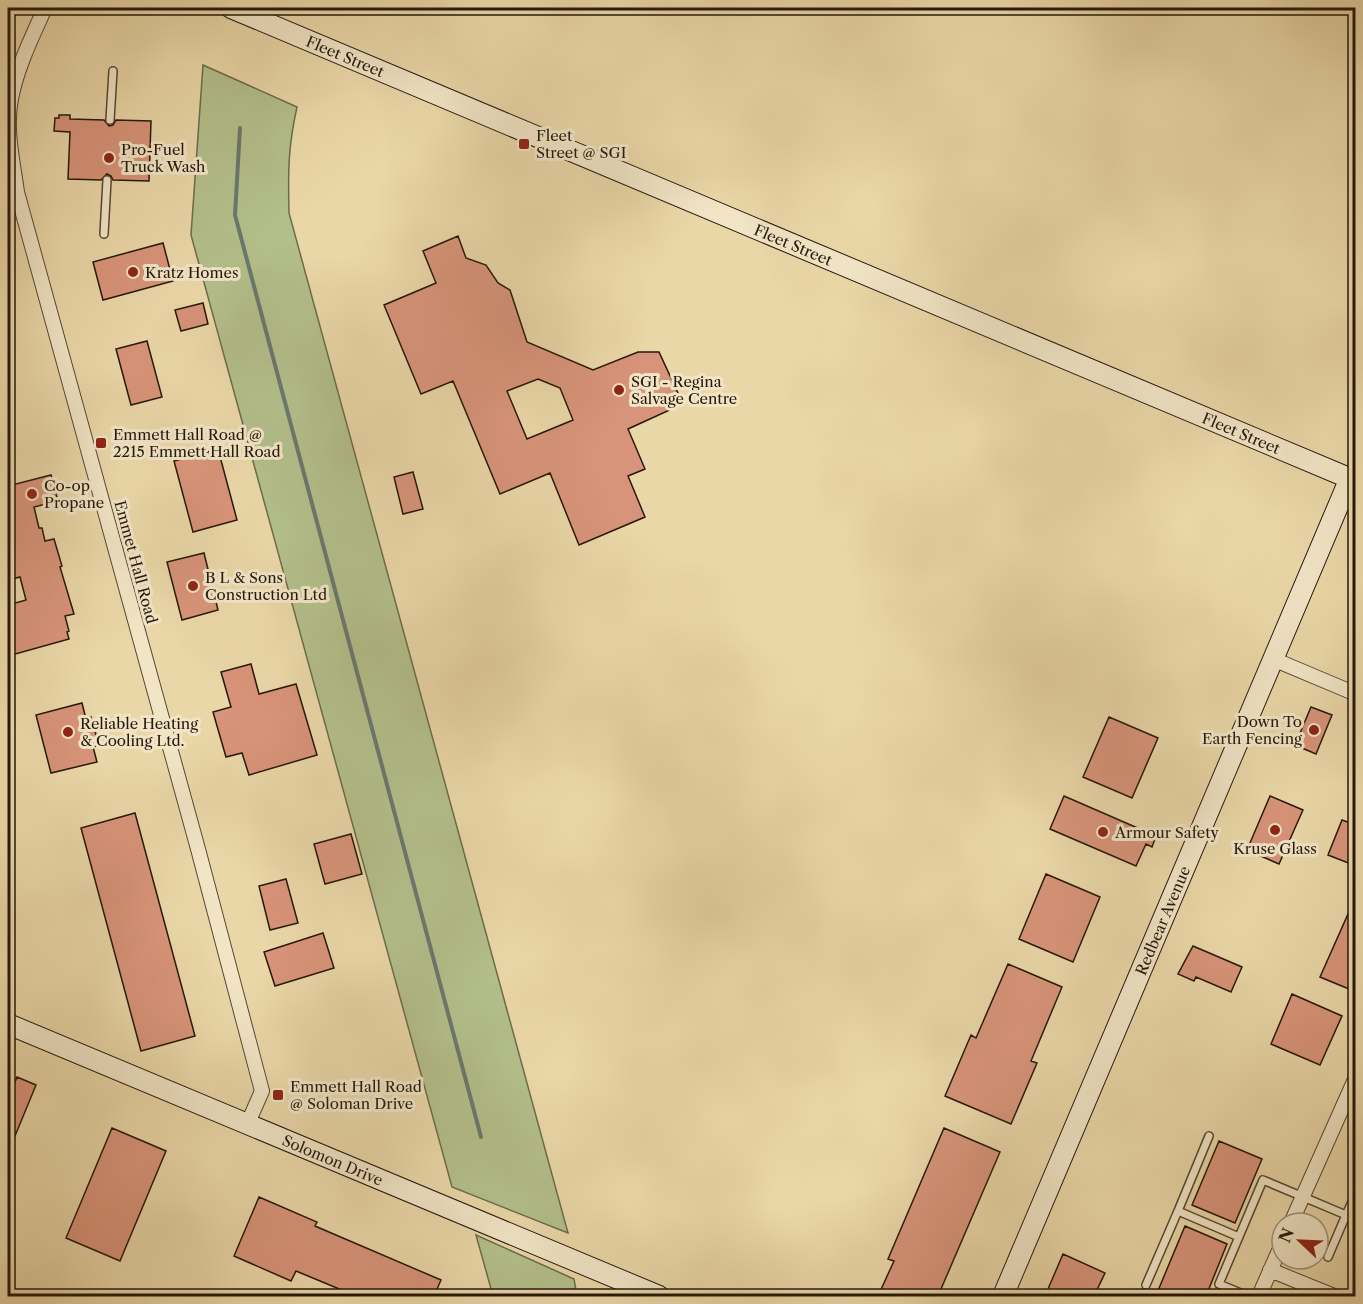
<svg xmlns="http://www.w3.org/2000/svg" width="1363" height="1304" font-family="'Libre Caslon Text',serif">
<rect width="100%" height="100%" fill="#ead7a8"/>
<filter id="stains"><feTurbulence type="fractalNoise" baseFrequency=".00333" numOctaves="4"/><feColorMatrix values="0 0 0 0 .2 0 0 0 0 .09 0 0 0 0 .02 0 0 0 .5 -.17"/></filter>
<radialGradient id="worn" r=".72"><stop offset=".6" stop-color="#630" stop-opacity="0"/><stop offset="1" stop-color="#630" stop-opacity=".3"/></radialGradient>
<path fill="#b3bf8b" stroke="#6c6c4c" stroke-width="1.5" d="M 203,65 L 297,107 C 288,147 288,172 289,213 L 568,1233 L 452,1187 L 191,235 Z
M 476,1235 L 574,1279 L 577,1296 L 493,1296 Z"/>
<g fill="none" stroke-linecap="round" stroke-linejoin="round">
<path stroke="#6b786e" stroke-width="4" d="M 240,128 L 235,215 L 481,1137
M 527,1291 L 528,1296"/>
</g>
<path fill="#d8947a" stroke="#25180c" stroke-width="1.5" fill-rule="evenodd" d="M 59,115 L 70,115 L 70,119 L 104,120 L 109,126 L 113,125 L 116,120 L 151,121 L 149,181 L 113,180 L 111,176 L 107,174 L 101,180 L 68,179 L 70,132 L 54,131 L 55,118 L 59,118 Z
M 458,236 L 466,258 L 486,265 L 498,283 L 510,290 L 527,342 L 593,370 L 638,352 L 659,352 L 683,404 L 628,429 L 645,469 L 628,476 L 645,517 L 579,545 L 550,473 L 500,494 L 453,381 L 421,394 L 384,305 L 436,283 L 423,251 ZM 538,379 L 560,388 L 573,420 L 527,439 L 507,391 Z
M 163,243 L 173,281 L 103,300 L 93,262 Z
M 203,303 L 208,324 L 181,331 L 175,310 Z
M 147,341 L 162,397 L 131,405 L 116,349 Z
M 218,449 L 237,520 L 193,532 L 174,461 Z
M 413,472 L 423,509 L 403,514 L 394,477 Z
M 51,475 L 58,501 L 34,507 L 39,528 L 42,528 L 45,541 L 54,539 L 62,566 L 60,567 L 74,614 L 65,616 L 69,631 L 67,632 L 69,639 L 8,656 L 8,605 L 26,600 L 20,577 L 8,580 L 8,486 Z
M 204,553 L 218,610 L 182,620 L 167,562 Z
M 251,664 L 259,694 L 296,684 L 317,755 L 249,775 L 242,753 L 226,757 L 213,712 L 231,707 L 221,672 Z
M 82,703 L 86,719 L 91,717 L 99,745 L 93,747 L 97,762 L 51,773 L 36,715 Z
M 1311,707 L 1332,715 L 1316,754 L 1295,745 Z
M 1109,717 L 1158,738 L 1132,798 L 1083,777 Z
M 1064,796 L 1156,836 L 1152,847 L 1146,844 L 1136,866 L 1050,829 Z
M 1270,796 L 1303,810 L 1279,864 L 1247,850 Z
M 135,813 L 195,1036 L 141,1051 L 81,828 Z
M 1342,820 L 1356,825 L 1356,866 L 1328,855 Z
M 351,834 L 362,874 L 325,884 L 314,844 Z
M 1046,874 L 1100,897 L 1073,962 L 1019,939 Z
M 286,879 L 298,923 L 270,930 L 259,886 Z
M 1348,914 L 1356,917 L 1356,975 L 1349,989 L 1320,977 Z
M 323,933 L 334,968 L 275,986 L 264,952 Z
M 1193,946 L 1242,967 L 1231,992 L 1196,977 L 1194,981 L 1178,974 Z
M 1008,964 L 1062,987 L 1031,1061 L 1037,1063 L 1011,1124 L 945,1096 L 971,1035 L 976,1038 Z
M 1292,994 L 1342,1016 L 1320,1065 L 1271,1044 Z
M 17,1077 L 36,1085 L 8,1153 L 8,1099 Z
M 112,1128 L 166,1151 L 120,1261 L 66,1238 Z
M 944,1128 L 1000,1152 L 938,1296 L 878,1296 L 894,1261 L 888,1259 Z
M 1219,1141 L 1262,1159 L 1235,1223 L 1192,1205 Z
M 259,1197 L 317,1222 L 315,1226 L 441,1280 L 434,1296 L 356,1296 L 296,1271 L 291,1281 L 234,1256 Z
M 1185,1226 L 1227,1244 L 1206,1296 L 1164,1296 L 1157,1293 Z
M 1063,1254 L 1105,1273 L 1094,1296 L 1045,1296 Z"/>
<g fill="none" stroke-linecap="round" stroke-linejoin="round">
<g stroke="#564833" stroke-width="10">
<path id="lane" d="M 110,120 L 113,71
M 104,234 L 107,180
M 1178,1211 L 1209,1136
M 1328,1257 L 1346,1215
M 1146,1285 L 1178,1211 L 1239,1237
M 1248,1296 L 1219,1284 L 1263,1180 L 1346,1215 L 1356,1193"/>
</g>
<g stroke="#564833" stroke-width="16">
<path id="street" d="M 45,8 C 32,37 17,67 11,99 C 5,129 13,162 17,192 L 198,849 L 262,1091 L 247,1125
M 1273,659 L 1356,694
M 1291,1223 L 1356,1077
M 1270,1270 L 1334,1296
M 1259,1296 L 1282,1244"/>
</g>
<g stroke="#25180c" stroke-width="22">
<g id="secondary">
<path id="s1" d="M 231,8 L 1356,481"/>
<path id="s2" d="M 8,1024 L 659,1296"/>
<path id="s3" d="M 1003,1296 L 1350,478"/>
</g>
</g>
<use href="#lane" stroke="#f1e5c6" stroke-width="7"/>
<use href="#street" stroke="#f1e5c6" stroke-width="14"/>
<use href="#secondary" stroke="#f1e5c6" stroke-width="20"/>
</g>
<g fill="#8f2418" stroke="#f1e5c6" stroke-width="2">
<rect x="518" y="138" width="12" height="12" rx="3"/>
<circle cx="109" cy="158" r="6"/>
<circle cx="133" cy="272" r="6"/>
<circle cx="619" cy="390" r="6"/>
<rect x="95" y="437" width="12" height="12" rx="3"/>
<circle cx="32" cy="494" r="6"/>
<circle cx="193" cy="586" r="6"/>
<circle cx="1314" cy="730" r="6"/>
<circle cx="68" cy="732" r="6"/>
<circle cx="1275" cy="830" r="6"/>
<circle cx="1103" cy="832" r="6"/>
<rect x="272" y="1089" width="12" height="12" rx="3"/>
</g>
<g text-anchor="middle" dominant-baseline="central" stroke-width="6" stroke-linejoin="round" paint-order="stroke">
<g font-size="15" fill="#25180c" stroke="#f1e5c6">
<text stroke="none"><textPath href="#s1" startOffset="124">Fleet Street</textPath></text>
<text stroke="none"><textPath href="#s1" startOffset="610">Fleet Street</textPath></text>
<text stroke="none"><textPath href="#s1" startOffset="1096">Fleet Street</textPath></text>
<text transform="translate(136 562) rotate(75)">Emmet Hall Road</text>
<text stroke="none"><textPath href="#s3" startOffset="408">Redbear Avenue</textPath></text>
<text stroke="none"><textPath href="#s2" startOffset="352">Solomon Drive</textPath></text>
</g>
<g font-size="15" fill="#25180c" stroke="#f1e5c6" text-anchor="start">
<text x="536" y="135">Fleet<tspan x="536" dy="17">Street @ SGI</tspan></text>
<text x="121" y="149">Pro-Fuel<tspan x="121" dy="17">Truck Wash</tspan></text>
<text x="145" y="272">Kratz Homes</text>
<text x="631" y="381">SGI - Regina<tspan x="631" dy="17">Salvage Centre</tspan></text>
<text x="113" y="434">Emmett Hall Road @<tspan x="113" dy="17">2215 Emmett Hall Road</tspan></text>
<text x="44" y="485">Co-op<tspan x="44" dy="17">Propane</tspan></text>
<text x="205" y="577">B L &amp; Sons<tspan x="205" dy="17">Construction Ltd</tspan></text>
<text x="1302" y="721" text-anchor="end">Down To<tspan x="1302" dy="17">Earth Fencing</tspan></text>
<text x="80" y="723">Reliable Heating<tspan x="80" dy="17">&amp; Cooling Ltd.</tspan></text>
<text x="1115" y="832">Armour Safety</text>
<text x="1275" y="848" text-anchor="middle">Kruse Glass</text>
<text x="290" y="1086">Emmett Hall Road<tspan x="290" dy="17">@ Soloman Drive</tspan></text>
</g>
</g>
<rect width="1363" height="1304" fill="none" stroke="#ead7a8" stroke-width="30"/>
<rect x="9" y="9" width="1345" height="1286" fill="none" stroke="#25180c" stroke-width="3"/>
<rect x="15" y="15" width="1333" height="1274" fill="none" stroke="#25180c" stroke-width="1.5"/>
<g transform="translate(1300 1241) rotate(293)"><circle r="28" fill="#f1e5c6" stroke="#9f937c" stroke-width="1.5"/>
<path d="M0-4.5L10 22L0 15L-10 22Z" fill="#8f2418"/>
<text y="-9" font-size="16" font-weight="bold" text-anchor="middle" fill="#25180c">N</text>
</g>
<rect width="100%" height="100%" filter="url(#stains)"/>
<rect width="100%" height="100%" fill="url(#worn)"/>
</svg>
